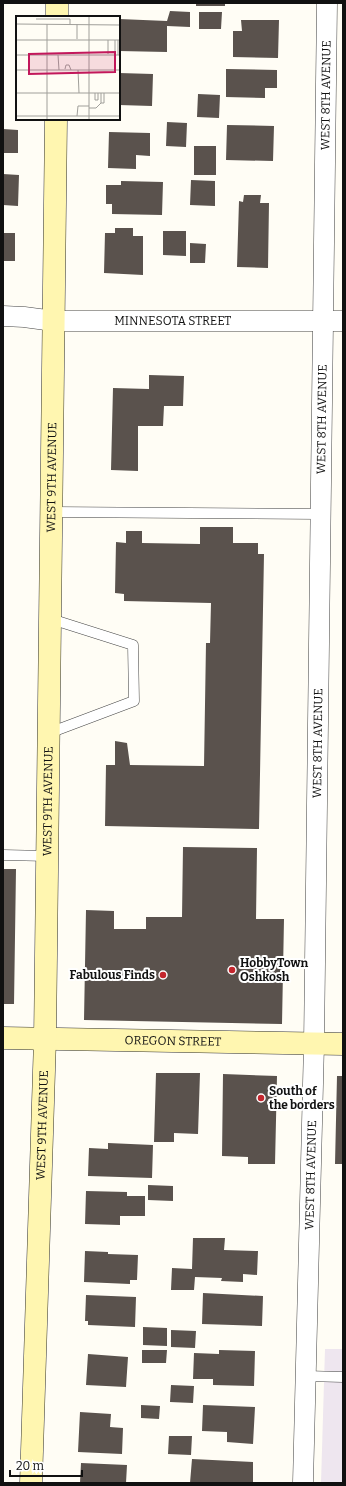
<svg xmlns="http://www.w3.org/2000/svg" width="346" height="1486" font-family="Bitter,serif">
<rect width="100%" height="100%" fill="#fffdf5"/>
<path fill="#eee6ef" d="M 325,1349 L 343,1349 L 343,1483 L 321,1483 Z"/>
<path fill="#5a524d" d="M 196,3 L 225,3 L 225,6 L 196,6 Z
M 170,11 L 190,12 L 190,27 L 167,26 L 167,52 L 119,51 L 119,19 L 167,21 Z
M 199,12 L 222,12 L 221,29 L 199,29 Z
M 241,20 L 279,20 L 278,58 L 233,57 L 233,31 L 242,31 Z
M 226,69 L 277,70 L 277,88 L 265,88 L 265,98 L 226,97 Z
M 119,73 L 153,74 L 152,106 L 119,105 Z
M 198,94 L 220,95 L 219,118 L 197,117 Z
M 167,122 L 187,123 L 186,147 L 166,146 Z
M 227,125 L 274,126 L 273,161 L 226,160 Z
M 3,129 L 18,130 L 18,153 L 3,153 Z
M 109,132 L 150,133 L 150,156 L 136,155 L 136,169 L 108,168 Z
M 194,146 L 216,146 L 216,175 L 194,175 Z
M 3,174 L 19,175 L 18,206 L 3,205 Z
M 191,180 L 215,181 L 215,206 L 190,205 Z
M 121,181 L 163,182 L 162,215 L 112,214 L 112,204 L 106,204 L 106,185 L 121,185 Z
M 244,195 L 261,195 L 260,203 L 269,203 L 268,268 L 237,267 L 239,201 L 243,202 Z
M 115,228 L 133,228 L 133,236 L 143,236 L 143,275 L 104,273 L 105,233 L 115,233 Z
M 163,231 L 186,231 L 186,256 L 163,255 Z
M 3,233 L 15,233 L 15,261 L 3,261 Z
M 190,243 L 206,244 L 205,263 L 190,263 Z
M 149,375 L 184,376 L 183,406 L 164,406 L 163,426 L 138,426 L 138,471 L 111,470 L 113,388 L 149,389 Z
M 200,527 L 233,527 L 233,543 L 258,543 L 258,554 L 264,554 L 259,829 L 105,826 L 106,765 L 115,765 L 115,741 L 127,743 L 130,765 L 204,766 L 206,643 L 210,643 L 211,603 L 124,601 L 124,594 L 115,593 L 116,542 L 126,543 L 126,531 L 142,531 L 142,543 L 200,544 Z
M 183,847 L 257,848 L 256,919 L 284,919 L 282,1024 L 84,1020 L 86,910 L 114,911 L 114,929 L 146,929 L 146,917 L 182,917 Z
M 3,869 L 16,869 L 14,1004 L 3,1004 Z
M 156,1073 L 200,1073 L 198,1134 L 174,1133 L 174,1142 L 154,1142 Z
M 223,1074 L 277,1076 L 275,1164 L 248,1164 L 248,1157 L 222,1156 Z
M 337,1076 L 343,1076 L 343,1164 L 335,1164 Z
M 108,1143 L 153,1145 L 152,1178 L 88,1176 L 89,1148 L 108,1149 Z
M 148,1185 L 173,1186 L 173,1201 L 148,1200 Z
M 86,1191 L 127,1192 L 127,1196 L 145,1196 L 145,1216 L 120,1216 L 120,1225 L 85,1224 Z
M 193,1238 L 225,1238 L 224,1250 L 258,1251 L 257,1275 L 243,1274 L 243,1282 L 221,1281 L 222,1278 L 195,1277 L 194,1290 L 171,1290 L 172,1268 L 192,1269 Z
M 85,1251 L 108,1252 L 108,1254 L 138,1255 L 137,1280 L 130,1280 L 130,1284 L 84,1282 Z
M 203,1293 L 263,1296 L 262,1326 L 202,1324 Z
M 86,1295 L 136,1297 L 135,1327 L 88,1325 L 88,1321 L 85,1321 Z
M 143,1327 L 167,1328 L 167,1346 L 143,1345 Z
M 171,1330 L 196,1331 L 195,1348 L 171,1347 Z
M 142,1350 L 167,1350 L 166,1363 L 142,1363 Z
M 219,1350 L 255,1351 L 254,1386 L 213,1385 L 213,1379 L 193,1379 L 194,1353 L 219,1354 Z
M 88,1354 L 128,1357 L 126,1387 L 86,1385 Z
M 171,1385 L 194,1386 L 193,1403 L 170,1402 Z
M 141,1405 L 160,1406 L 159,1419 L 141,1418 Z
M 203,1405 L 255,1407 L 253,1444 L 227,1442 L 227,1432 L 202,1431 Z
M 80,1412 L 111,1414 L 110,1427 L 123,1428 L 122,1454 L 78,1452 Z
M 169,1436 L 192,1436 L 191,1455 L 168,1454 Z
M 192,1459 L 253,1462 L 253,1483 L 190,1483 Z
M 81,1463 L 127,1465 L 126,1483 L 80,1483 Z"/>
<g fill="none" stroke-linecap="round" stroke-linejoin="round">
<g stroke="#444" stroke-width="11">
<path id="service" d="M 52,512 L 320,514
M 49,733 L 134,701 L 133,645 L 51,619
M 3,855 L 48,856
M 306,1376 L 343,1377"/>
</g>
<g stroke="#444" stroke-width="21">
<g id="minor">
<path id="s1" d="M 3,316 L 24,317 L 54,321 L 343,321"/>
<path id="s2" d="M 303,1483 L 314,1044 L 327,3"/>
</g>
</g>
<g stroke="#333" stroke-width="23">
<g id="secondary">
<path d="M 57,17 L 57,3"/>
<path id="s3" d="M 3,1038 L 343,1044"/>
<path id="s4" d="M 31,1483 L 45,1039 L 56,119"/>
</g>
</g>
<use href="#service" stroke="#fff" stroke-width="10"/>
<use href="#minor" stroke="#fff" stroke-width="20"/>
<use href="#secondary" stroke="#fff6b0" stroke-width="22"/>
</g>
<g fill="#c4262e" stroke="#fff" stroke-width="1.5">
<circle cx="232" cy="970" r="4"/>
<circle cx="163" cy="975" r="4"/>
<circle cx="261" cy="1098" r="4"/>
</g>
<g text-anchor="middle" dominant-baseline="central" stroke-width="4" stroke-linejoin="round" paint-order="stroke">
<g font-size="12" fill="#111" stroke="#fff">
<text stroke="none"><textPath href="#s2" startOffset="1388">WEST 8TH AVENUE</textPath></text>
<text stroke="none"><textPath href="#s1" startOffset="170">MINNESOTA STREET</textPath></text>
<text stroke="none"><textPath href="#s2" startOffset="1064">WEST 8TH AVENUE</textPath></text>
<text stroke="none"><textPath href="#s4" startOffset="1006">WEST 9TH AVENUE</textPath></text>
<text stroke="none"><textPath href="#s2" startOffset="740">WEST 8TH AVENUE</textPath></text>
<text stroke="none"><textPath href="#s4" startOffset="682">WEST 9TH AVENUE</textPath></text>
<text stroke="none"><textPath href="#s3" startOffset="170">OREGON STREET</textPath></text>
<text stroke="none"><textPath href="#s4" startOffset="358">WEST 9TH AVENUE</textPath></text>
<text stroke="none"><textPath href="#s2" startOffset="308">WEST 8TH AVENUE</textPath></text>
</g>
<g font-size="12" font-weight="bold" fill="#111" stroke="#fff" text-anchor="start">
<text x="240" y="963">HobbyTown<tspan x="240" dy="14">Oshkosh</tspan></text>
<text x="155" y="975" text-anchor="end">Fabulous Finds</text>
<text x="269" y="1091">South of<tspan x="269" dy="14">the borders</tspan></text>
</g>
</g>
<g transform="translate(16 16)">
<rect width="104" height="104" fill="#fffdf5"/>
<path fill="none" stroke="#a09f9a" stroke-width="1" d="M 73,0 L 73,104M 20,3 L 54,3 L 54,8M 0,8 L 104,9M 31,8 L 31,104M 61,8 L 61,23M 0,24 L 104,24M 92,24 L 92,38M 99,24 L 99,38M 0,39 L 104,39M 42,39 L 43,54M 102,39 L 102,24M 49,53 L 50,49 L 53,49 L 55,54M 0,54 L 104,54M 62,54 L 63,77M 0,77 L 104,77M 79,77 L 79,84 L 82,84 L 82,77M 85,77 L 85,87 L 88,87 L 88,77M 73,92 L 80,92 L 85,87M 0,100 L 104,100M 61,100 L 62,90 L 73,90"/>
<path fill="#c2185b" fill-opacity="0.15" stroke="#c2185b" stroke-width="2" d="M 99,36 L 99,56 L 13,58 L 13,38 Z"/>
<rect width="104" height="104" fill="none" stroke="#111" stroke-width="2"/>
</g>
<rect width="346" height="1486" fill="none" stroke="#111111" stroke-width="8"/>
<path d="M10 1470v6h72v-6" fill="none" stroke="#111111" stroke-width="2"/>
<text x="16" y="1470" font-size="12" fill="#111111" stroke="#ffffff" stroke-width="3" paint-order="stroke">20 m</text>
</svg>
